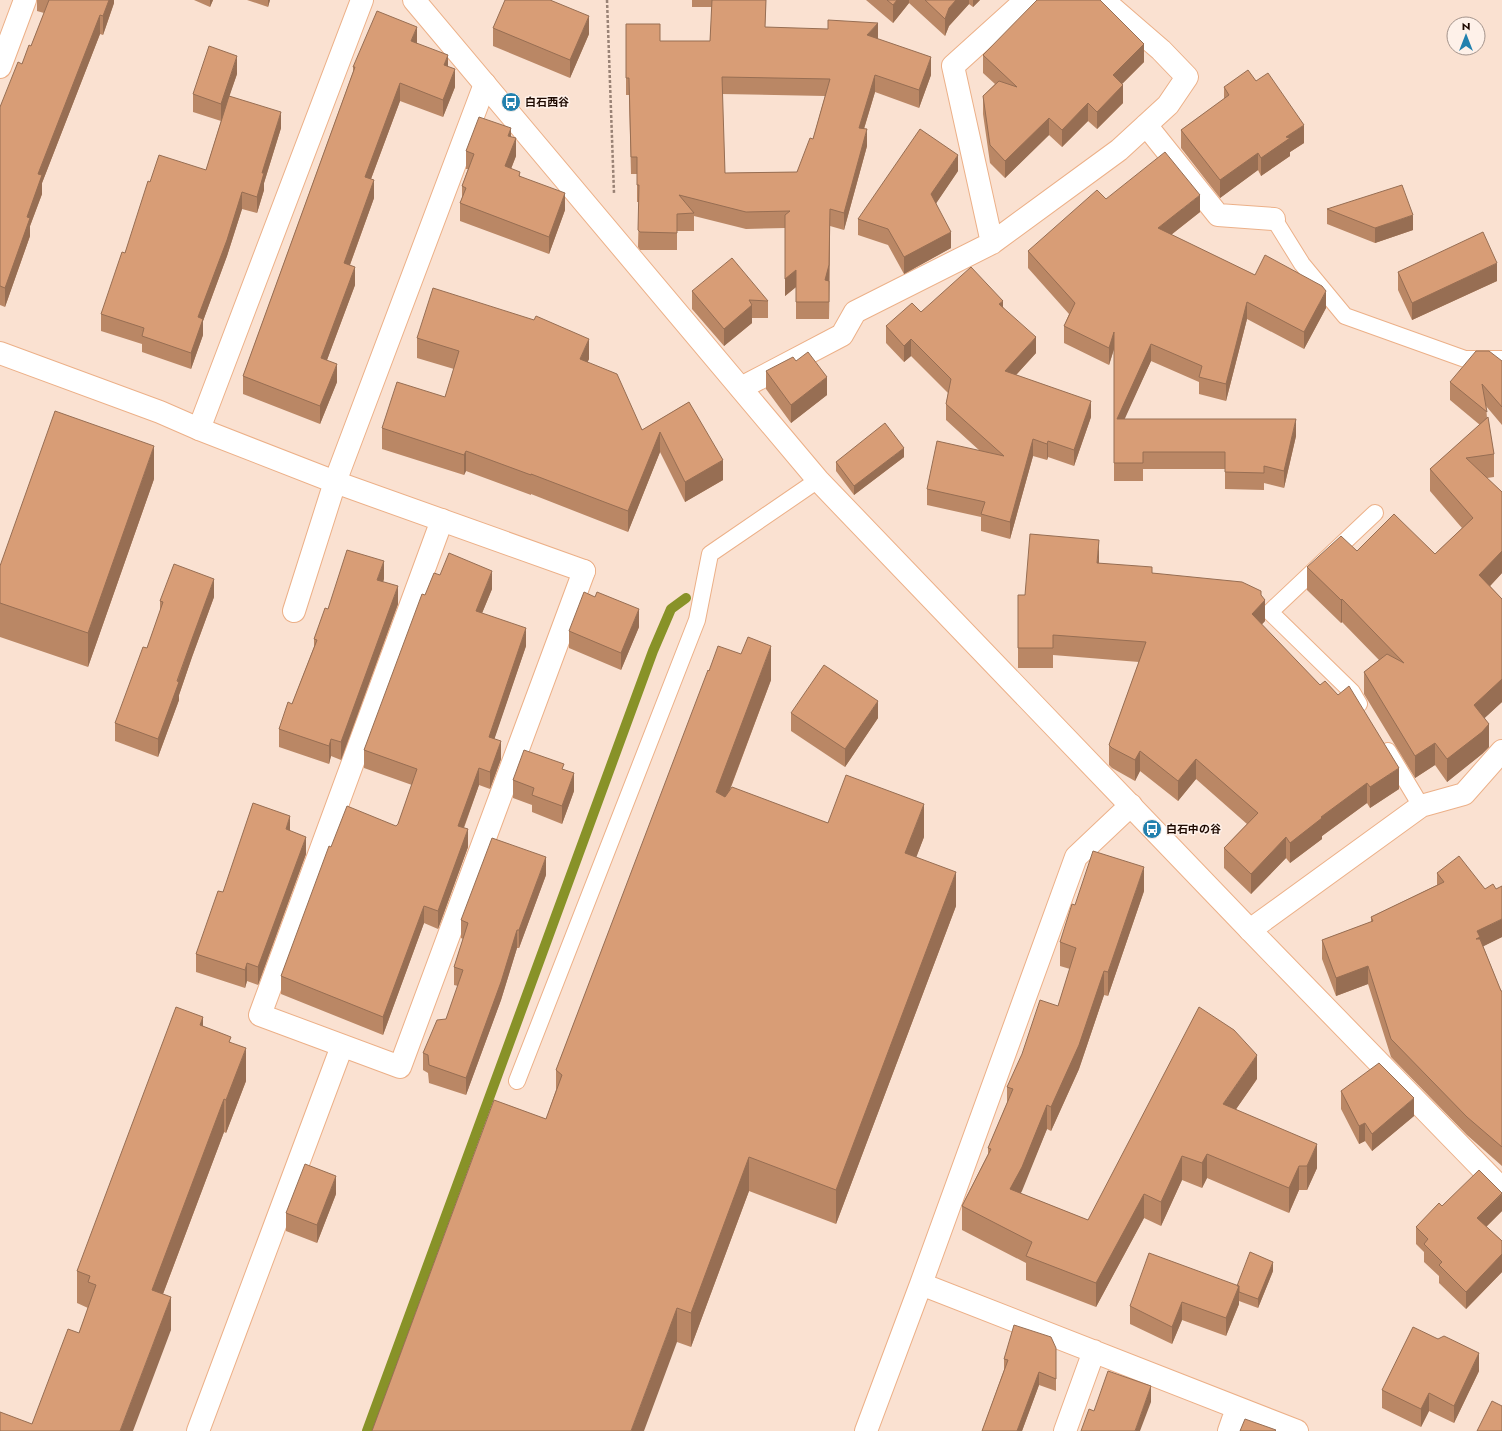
<svg xmlns="http://www.w3.org/2000/svg" width="1502" height="1431" font-family="Jost,'Noto Sans JP',sans-serif">
<rect width="100%" height="100%" fill="#fae1d1"/>
<g fill="none" stroke-linecap="round" stroke-linejoin="round">
<path stroke="#889228" stroke-width="10" d="M 367,1431 L 653,651 L 671,609 L 686,598"/>
<g stroke="#ecb088" stroke-width="18">
<path id="service" d="M 1274,219 L 1302,264 L 1345,316 L 1465,359 L 1502,359
M 1359,704 L 1352,692 L 1270,612 L 1375,513
M 1388,751 L 1421,806
M 517,1081 L 697,620 L 710,554 L 818,480"/>
</g>
<g stroke="#ecb088" stroke-width="24">
<path id="minor" d="M 0,67 L 25,0
M 1146,125 L 1218,215 L 1274,219
M 992,243 L 953,66 L 1026,0
M 741,388 L 842,335 L 855,312 L 992,243 L 1119,150 L 1168,105 L 1187,77 L 1161,50 L 1103,0
M 199,429 L 362,0
M 442,520 L 260,1015 L 400,1067 L 584,571
M 294,611 L 335,482 L 485,84
M 1250,930 L 1421,806 L 1464,794 L 1502,751
M 921,1284 L 1297,1431
M 198,1431 L 342,1046
M 866,1431 L 921,1284 L 1076,857 L 1131,805
M 1065,1431 L 1094,1351
M 1229,1431 L 1237,1408"/>
</g>
<g stroke="#ecb088" stroke-width="24">
<path id="tertiary" d="M 414,0 L 818,480 L 1250,930 L 1502,1189
M 0,353 L 160,412 L 199,429 L 335,482 L 584,571"/>
</g>
<path stroke="#998275" stroke-width="2.5" stroke-dasharray="3 2" stroke-linecap="butt" d="M 607,0 L 614,193"/>
<use href="#service" stroke="#fff" stroke-width="16"/>
<use href="#minor" stroke="#fff" stroke-width="22"/>
<use href="#tertiary" stroke="#fff" stroke-width="22"/>
</g>
<path fill="#ba8765" fill-rule="evenodd" d="M 37,0 L 114,0 L 114,3 L 103,35 L 100,34 L 42,183 L 42,194 L 30,226 L 30,236 L 5,307 L 0,305 L 0,107 L 31,46 L 44,13 L 37,11 Z
M 194,0 L 213,0 L 210,7 Z
M 247,0 L 270,0 L 268,7 Z
M 692,0 L 766,0 L 765,27 L 878,39 L 931,75 L 919,108 L 875,92 L 864,129 L 867,146 L 844,230 L 830,226 L 829,319 L 796,319 L 796,287 L 785,296 L 785,228 L 746,229 L 694,216 L 694,231 L 677,231 L 677,250 L 640,250 L 638,247 L 639,202 L 637,202 L 637,174 L 631,174 L 629,95 L 626,95 L 626,24 L 660,41 L 710,41 L 712,7 L 692,7 ZM 722,94 L 825,96 L 813,139 L 797,172 L 725,173 Z
M 866,0 L 980,0 L 973,7 L 969,4 L 949,26 L 945,36 L 909,3 L 893,23 Z
M 493,28 L 589,34 L 570,78 L 493,46 Z
M 417,43 L 448,67 L 455,87 L 443,117 L 400,101 L 371,179 L 374,198 L 350,265 L 355,285 L 327,360 L 337,382 L 320,424 L 243,394 L 243,376 L 353,72 L 353,67 Z
M 983,55 L 1144,62 L 1122,84 L 1123,103 L 1097,129 L 1088,121 L 1062,147 L 1049,135 L 1005,178 L 990,163 L 983,114 L 983,96 L 995,84 L 983,73 Z
M 237,74 L 229,96 L 281,128 L 264,183 L 264,190 L 257,213 L 242,209 L 227,256 L 203,321 L 203,335 L 191,369 L 142,352 L 142,344 L 101,331 L 101,314 L 125,253 L 150,182 L 206,170 L 221,121 L 193,112 L 193,94 Z
M 1256,81 L 1304,143 L 1290,152 L 1290,156 L 1261,176 L 1258,170 L 1220,198 L 1181,148 L 1181,130 L 1224,99 L 1224,87 Z
M 511,137 L 516,156 L 511,169 L 565,210 L 549,254 L 460,221 L 460,203 L 462,198 L 462,186 L 468,169 L 466,169 L 466,151 Z
M 958,171 L 936,203 L 951,248 L 904,274 L 888,245 L 858,235 L 858,219 Z
M 1106,199 L 1200,212 L 1171,235 L 1255,275 L 1326,308 L 1304,349 L 1247,319 L 1226,401 L 1199,394 L 1199,382 L 1151,361 L 1124,419 L 1296,436 L 1284,488 L 1264,483 L 1264,490 L 1225,489 L 1225,469 L 1143,469 L 1143,481 L 1114,481 L 1114,349 L 1109,365 L 1064,343 L 1064,326 L 1069,314 L 1028,268 L 1028,251 Z
M 1327,209 L 1413,230 L 1375,243 L 1327,224 Z
M 1398,272 L 1497,281 L 1412,320 L 1398,290 Z
M 692,291 L 768,301 L 768,318 L 752,318 L 752,323 L 724,346 L 692,309 Z
M 1003,307 L 1036,353 L 1016,375 L 1091,417 L 1074,466 L 1048,457 L 1047,460 L 1033,456 L 1010,539 L 981,531 L 981,517 L 927,505 L 927,489 L 980,451 L 946,420 L 946,404 L 948,393 L 911,356 L 904,362 L 886,343 L 886,326 L 921,312 Z
M 417,338 L 589,359 L 587,362 L 642,430 L 689,402 L 723,480 L 685,502 L 660,452 L 628,532 L 531,494 L 531,495 L 466,471 L 464,475 L 382,449 L 382,428 L 445,397 L 454,369 L 417,358 Z
M 796,361 L 827,395 L 791,423 L 766,389 L 766,371 Z
M 1502,361 L 1502,425 L 1486,406 L 1487,418 L 1494,454 L 1494,477 L 1487,478 L 1502,492 L 1502,573 L 1490,586 L 1502,599 L 1502,702 L 1484,718 L 1489,747 L 1482,754 L 1447,782 L 1435,765 L 1415,778 L 1364,694 L 1364,672 L 1379,660 L 1342,622 L 1341,623 L 1307,590 L 1307,567 L 1357,551 L 1435,554 L 1462,528 L 1430,491 L 1430,469 L 1480,425 L 1450,400 L 1450,382 Z
M 904,457 L 854,495 L 836,471 L 836,462 Z
M 154,479 L 88,667 L 0,637 L 0,566 Z
M 1099,560 L 1099,563 L 1152,573 L 1261,595 L 1265,621 L 1261,625 L 1399,789 L 1370,808 L 1367,803 L 1322,836 L 1322,839 L 1290,863 L 1286,858 L 1251,894 L 1224,868 L 1224,848 L 1247,824 L 1196,779 L 1178,801 L 1140,771 L 1135,781 L 1112,768 L 1109,765 L 1109,745 L 1139,662 L 1053,655 L 1053,668 L 1018,668 L 1018,595 L 1025,595 Z
M 440,575 L 492,589 L 482,613 L 526,646 L 494,739 L 501,759 L 490,789 L 479,785 L 464,828 L 468,847 L 438,929 L 424,923 L 383,1035 L 281,994 L 281,976 L 331,847 L 396,826 L 398,824 L 412,785 L 364,768 L 364,750 L 425,595 Z
M 384,579 L 383,582 L 398,604 L 341,760 L 331,756 L 329,764 L 279,747 L 279,729 L 292,704 L 314,647 L 314,639 L 328,609 Z
M 214,597 L 192,657 L 179,695 L 179,700 L 158,757 L 115,741 L 115,723 L 147,648 L 160,611 L 160,601 Z
M 639,627 L 621,670 L 569,648 L 569,631 Z
M 709,671 L 771,680 L 730,790 L 828,823 L 924,837 L 916,857 L 956,906 L 836,1224 L 749,1191 L 691,1347 L 677,1342 L 546,1119 L 556,1090 L 556,1070 Z
M 791,713 L 878,718 L 845,767 L 791,731 Z
M 564,769 L 574,791 L 562,824 L 532,812 L 532,805 L 513,798 L 513,780 Z
M 290,830 L 306,854 L 258,985 L 247,981 L 245,988 L 196,972 L 196,954 L 223,892 Z
M 1437,873 L 1502,937 L 1483,946 L 1501,991 L 1502,991 L 1502,1166 L 1467,1135 L 1391,1057 L 1368,984 L 1336,996 L 1322,959 L 1322,940 L 1371,922 L 1371,917 L 1437,885 Z
M 546,875 L 519,948 L 517,948 L 501,1000 L 466,1095 L 429,1083 L 428,1073 L 423,1070 L 423,1053 L 446,1019 L 458,986 L 454,985 L 454,967 L 463,939 L 461,938 L 461,920 Z
M 1144,891 L 1108,996 L 1104,995 L 1079,1069 L 1051,1131 L 1047,1129 L 1020,1193 L 1088,1220 L 1257,1079 L 1236,1109 L 1317,1168 L 1307,1190 L 1299,1190 L 1289,1213 L 1207,1178 L 1202,1188 L 1182,1180 L 1161,1226 L 1144,1218 L 1096,1307 L 1026,1280 L 1026,1263 L 962,1230 L 962,1206 L 988,1154 L 988,1148 L 1007,1103 L 1007,1087 L 1058,1006 L 1070,969 L 1060,966 L 1060,942 L 1075,905 Z
M 203,1026 L 231,1043 L 246,1081 L 226,1133 L 224,1132 L 163,1294 L 171,1330 L 32,1424 L 79,1333 L 88,1308 L 77,1303 L 77,1271 Z
M 1341,1091 L 1414,1116 L 1372,1151 L 1365,1141 L 1359,1144 L 1341,1109 Z
M 1502,1193 L 1502,1211 L 1486,1227 L 1502,1241 L 1502,1272 L 1466,1309 L 1439,1283 L 1439,1276 L 1424,1262 L 1424,1252 L 1416,1244 L 1416,1227 L 1442,1206 Z
M 336,1194 L 317,1243 L 286,1231 L 286,1213 Z
M 1273,1271 L 1258,1308 L 1239,1301 L 1239,1304 L 1226,1336 L 1182,1320 L 1172,1344 L 1130,1324 L 1130,1306 L 1237,1286 Z
M 1056,1348 L 1056,1391 L 1039,1385 L 1022,1431 L 982,1431 L 1004,1370 L 1004,1359 Z
M 1479,1371 L 1454,1423 L 1429,1411 L 1421,1427 L 1382,1408 L 1382,1390 Z"/>
<path fill="#976e53" d="M 109,0 L 114,0 L 114,3 L 103,35 L 103,16 Z
M 210,0 L 213,0 L 210,7 Z
M 268,0 L 270,0 L 268,7 Z
M 897,0 L 909,0 L 909,3 L 893,23 L 893,5 Z
M 956,0 L 969,0 L 969,4 L 949,26 L 945,36 L 945,19 L 949,8 Z
M 973,0 L 980,0 L 973,7 Z
M 100,15 L 100,34 L 42,183 L 42,194 L 30,226 L 30,236 L 5,307 L 5,288 L 27,217 L 38,174 Z
M 589,16 L 589,34 L 570,78 L 570,60 Z
M 878,23 L 878,40 L 867,35 Z
M 417,27 L 417,45 L 411,41 Z
M 1144,44 L 1144,62 L 1113,93 L 1113,75 Z
M 448,55 L 448,73 L 444,65 Z
M 237,56 L 237,74 L 221,121 L 221,104 Z
M 931,57 L 931,75 L 919,108 L 919,90 Z
M 455,69 L 455,87 L 443,117 L 443,100 Z
M 875,75 L 875,92 L 859,145 L 859,128 Z
M 400,83 L 400,101 L 365,195 L 365,177 Z
M 1123,85 L 1123,103 L 1097,129 L 1097,112 Z
M 1088,103 L 1088,121 L 1062,147 L 1062,130 Z
M 281,112 L 281,128 L 264,183 L 264,190 L 257,213 L 257,197 L 262,173 Z
M 1049,118 L 1049,135 L 1005,178 L 1005,161 Z
M 1304,125 L 1304,143 L 1290,152 L 1290,156 L 1261,176 L 1261,158 L 1286,137 Z
M 511,128 L 511,145 L 508,136 Z
M 867,129 L 867,146 L 844,230 L 844,213 Z
M 516,138 L 516,156 L 505,184 L 505,166 Z
M 1258,153 L 1258,170 L 1220,198 L 1220,180 Z
M 958,155 L 958,171 L 931,211 L 931,194 Z
M 374,180 L 374,198 L 344,281 L 344,263 Z
M 242,192 L 242,209 L 227,256 L 203,321 L 203,335 L 191,369 L 191,353 L 198,317 Z
M 565,193 L 565,210 L 549,254 L 549,237 Z
M 1200,195 L 1200,212 L 1158,245 L 1158,228 Z
M 830,209 L 829,319 L 829,283 L 825,280 Z
M 1413,215 L 1413,230 L 1375,243 L 1375,228 Z
M 951,232 L 951,248 L 904,274 L 904,257 Z
M 1497,263 L 1497,281 L 1412,320 L 1412,303 Z
M 355,267 L 355,285 L 321,376 L 321,358 Z
M 796,270 L 796,287 L 785,296 L 785,279 Z
M 1326,291 L 1326,308 L 1304,349 L 1304,332 Z
M 1003,301 L 1003,318 L 999,304 Z
M 1247,302 L 1247,319 L 1226,401 L 1226,384 Z
M 752,305 L 752,323 L 724,346 L 724,329 Z
M 1114,332 L 1114,349 L 1109,365 L 1109,348 Z
M 1036,337 L 1036,353 L 1005,387 L 1005,371 Z
M 589,339 L 589,359 L 580,380 L 580,359 Z
M 911,339 L 911,356 L 904,362 L 904,346 Z
M 1151,344 L 1151,361 L 1117,436 L 1117,419 Z
M 337,364 L 337,382 L 320,424 L 320,406 Z
M 827,377 L 827,395 L 791,423 L 791,405 Z
M 1091,401 L 1091,417 L 1074,466 L 1074,450 Z
M 1296,419 L 1296,436 L 1284,488 L 1284,471 Z
M 660,432 L 660,452 L 628,532 L 628,511 Z
M 1033,439 L 1033,456 L 1010,539 L 1010,522 Z
M 1048,441 L 1048,457 L 1047,460 L 1047,444 Z
M 154,446 L 154,479 L 88,667 L 88,633 Z
M 904,448 L 904,457 L 854,495 L 854,486 Z
M 466,451 L 466,471 L 464,475 L 464,455 Z
M 723,460 L 723,480 L 685,502 L 685,482 Z
M 1099,540 L 1099,560 L 1097,583 L 1097,563 Z
M 1502,551 L 1502,573 L 1479,598 L 1479,575 Z
M 384,561 L 384,579 L 377,598 L 377,580 Z
M 492,571 L 492,589 L 476,628 L 476,611 Z
M 214,579 L 214,597 L 192,657 L 179,695 L 179,700 L 158,757 L 158,739 L 192,639 Z
M 398,586 L 398,604 L 341,760 L 341,742 Z
M 1342,599 L 1342,622 L 1341,623 L 1341,600 Z
M 1265,600 L 1265,621 L 1252,635 L 1252,614 Z
M 639,609 L 639,627 L 621,670 L 621,653 Z
M 526,628 L 526,646 L 489,755 L 489,737 Z
M 771,646 L 771,680 L 716,826 L 716,792 Z
M 1502,679 L 1502,702 L 1474,728 L 1474,705 Z
M 878,701 L 878,718 L 845,767 L 845,749 Z
M 1489,724 L 1489,747 L 1482,754 L 1447,782 L 1447,759 Z
M 331,739 L 331,756 L 329,764 L 329,746 Z
M 501,741 L 501,759 L 490,789 L 490,772 Z
M 1435,743 L 1435,765 L 1415,778 L 1415,756 Z
M 1140,751 L 1140,771 L 1135,781 L 1135,760 Z
M 1196,759 L 1196,779 L 1178,801 L 1178,781 Z
M 479,768 L 479,785 L 458,843 L 458,826 Z
M 1399,768 L 1399,789 L 1370,808 L 1370,787 Z
M 574,773 L 574,791 L 562,824 L 562,806 Z
M 1367,783 L 1367,803 L 1322,836 L 1322,839 L 1290,863 L 1290,843 L 1321,817 Z
M 924,804 L 924,837 L 905,887 L 905,853 Z
M 290,816 L 290,834 L 286,829 Z
M 468,829 L 468,847 L 438,929 L 438,911 Z
M 306,837 L 306,854 L 258,985 L 258,967 Z
M 1286,837 L 1286,858 L 1251,894 L 1251,874 Z
M 546,857 L 546,875 L 519,948 L 519,930 Z
M 1144,867 L 1144,891 L 1108,996 L 1108,972 Z
M 956,872 L 956,906 L 836,1224 L 836,1190 Z
M 424,906 L 424,923 L 383,1035 L 383,1017 Z
M 1502,919 L 1502,937 L 1480,948 L 1476,957 L 1477,931 Z
M 517,930 L 517,948 L 501,1000 L 466,1095 L 466,1078 Z
M 247,963 L 247,981 L 245,988 L 245,970 Z
M 1368,966 L 1368,984 L 1336,996 L 1336,978 Z
M 1104,971 L 1104,995 L 1079,1069 L 1051,1131 L 1051,1107 Z
M 203,1017 L 203,1050 L 200,1025 Z
M 246,1048 L 246,1081 L 226,1133 L 226,1100 Z
M 1257,1055 L 1257,1079 L 1223,1128 L 1223,1104 Z
M 1414,1098 L 1414,1116 L 1372,1151 L 1372,1134 Z
M 224,1099 L 224,1132 L 152,1323 L 152,1290 Z
M 1047,1105 L 1047,1129 L 1022,1191 L 1010,1213 L 1010,1189 Z
M 1365,1123 L 1365,1141 L 1359,1144 L 1359,1126 Z
M 1317,1144 L 1317,1168 L 1307,1190 L 1307,1166 Z
M 1207,1154 L 1207,1178 L 1202,1188 L 1202,1163 Z
M 1182,1156 L 1182,1180 L 1161,1226 L 1161,1202 Z
M 749,1157 L 749,1191 L 691,1347 L 691,1313 Z
M 1299,1166 L 1299,1190 L 1289,1213 L 1289,1188 Z
M 336,1176 L 336,1194 L 317,1243 L 317,1225 Z
M 1144,1194 L 1144,1218 L 1096,1307 L 1096,1283 Z
M 1502,1194 L 1502,1211 L 1477,1236 L 1477,1218 Z
M 1502,1254 L 1502,1272 L 1466,1309 L 1466,1292 Z
M 1273,1262 L 1273,1271 L 1258,1308 L 1258,1299 Z
M 1239,1286 L 1239,1304 L 1226,1336 L 1226,1318 Z
M 171,1297 L 171,1330 L 133,1431 L 120,1431 Z
M 1182,1302 L 1182,1320 L 1172,1344 L 1172,1327 Z
M 677,1308 L 677,1342 L 644,1431 L 631,1431 Z
M 1479,1353 L 1479,1371 L 1454,1423 L 1454,1406 Z
M 1039,1372 L 1039,1385 L 1022,1431 L 1017,1431 Z
M 1151,1386 L 1151,1402 L 1140,1431 L 1135,1431 Z
M 1429,1393 L 1429,1411 L 1421,1427 L 1421,1409 Z"/>
<path fill="#d89d76" stroke="#976e53" fill-rule="evenodd" d="M 49,0 L 109,0 L 103,16 L 100,15 L 38,174 L 42,175 L 27,217 L 30,218 L 5,288 L 0,286 L 0,107 L 18,62 L 22,64 L 29,45 L 31,46 Z
M 505,0 L 550,0 L 589,16 L 570,60 L 493,28 Z
M 712,0 L 766,0 L 765,27 L 828,29 L 828,20 L 878,23 L 867,35 L 931,57 L 919,90 L 875,75 L 859,128 L 867,129 L 844,213 L 830,209 L 829,265 L 825,280 L 829,281 L 829,302 L 796,302 L 796,270 L 785,279 L 785,215 L 790,211 L 746,212 L 679,195 L 694,213 L 677,214 L 677,233 L 640,232 L 638,230 L 639,185 L 637,185 L 637,157 L 631,157 L 629,78 L 626,78 L 626,24 L 660,24 L 660,41 L 710,41 ZM 722,77 L 830,79 L 813,139 L 810,138 L 797,172 L 725,173 Z
M 887,0 L 897,0 L 893,5 Z
M 925,0 L 956,0 L 949,8 L 945,19 Z
M 1037,0 L 1100,0 L 1144,44 L 1113,75 L 1123,85 L 1097,112 L 1088,103 L 1062,130 L 1049,118 L 1005,161 L 990,145 L 983,96 L 999,81 L 1017,87 L 983,55 Z
M 377,11 L 417,27 L 411,41 L 448,55 L 444,65 L 455,69 L 443,100 L 400,83 L 365,177 L 374,180 L 344,263 L 355,267 L 321,358 L 337,364 L 320,406 L 243,376 L 355,67 L 353,67 Z
M 209,46 L 237,56 L 221,104 L 193,94 Z
M 1248,70 L 1256,81 L 1268,73 L 1304,125 L 1286,137 L 1290,138 L 1261,158 L 1258,153 L 1220,180 L 1181,130 L 1229,95 L 1224,87 Z
M 229,96 L 281,112 L 262,173 L 264,173 L 257,197 L 242,192 L 227,240 L 198,317 L 203,319 L 191,353 L 142,336 L 144,328 L 101,314 L 122,252 L 125,253 L 148,181 L 150,182 L 159,155 L 206,170 Z
M 479,117 L 511,128 L 508,136 L 516,138 L 505,166 L 520,172 L 519,176 L 565,193 L 549,237 L 460,203 L 466,188 L 462,186 L 474,154 L 466,151 Z
M 920,129 L 958,155 L 931,194 L 951,232 L 904,257 L 888,229 L 858,219 Z
M 1165,152 L 1200,195 L 1158,228 L 1255,275 L 1265,255 L 1322,286 L 1326,291 L 1304,332 L 1247,302 L 1226,384 L 1199,377 L 1202,366 L 1151,344 L 1117,419 L 1296,419 L 1284,471 L 1264,466 L 1264,473 L 1225,472 L 1225,452 L 1143,452 L 1143,463 L 1114,463 L 1114,332 L 1109,348 L 1064,326 L 1075,303 L 1028,251 L 1097,190 L 1106,199 Z
M 1402,185 L 1413,215 L 1375,228 L 1327,209 Z
M 1483,232 L 1497,263 L 1412,303 L 1398,272 Z
M 732,258 L 768,301 L 749,300 L 752,305 L 724,329 L 692,291 Z
M 971,267 L 1003,301 L 999,304 L 1036,337 L 1005,371 L 1091,401 L 1074,450 L 1048,441 L 1047,444 L 1033,439 L 1010,522 L 981,514 L 985,502 L 927,489 L 937,441 L 1004,456 L 946,404 L 951,379 L 911,339 L 904,346 L 886,326 L 912,303 L 921,312 Z
M 433,288 L 534,320 L 536,316 L 589,339 L 580,359 L 617,374 L 642,430 L 689,402 L 723,460 L 685,482 L 660,432 L 628,511 L 531,474 L 531,475 L 466,451 L 464,455 L 382,428 L 397,382 L 445,397 L 459,351 L 417,338 Z
M 1476,351 L 1489,351 L 1502,361 L 1502,407 L 1482,384 L 1487,412 L 1450,382 Z
M 808,352 L 827,377 L 791,405 L 766,371 L 793,357 L 796,361 Z
M 55,411 L 154,446 L 88,633 L 0,603 L 0,566 Z
M 1488,417 L 1494,454 L 1466,458 L 1502,492 L 1502,551 L 1479,575 L 1502,599 L 1502,679 L 1474,705 L 1489,724 L 1482,732 L 1447,759 L 1435,743 L 1415,756 L 1364,672 L 1387,654 L 1404,663 L 1342,599 L 1341,600 L 1307,567 L 1341,536 L 1357,551 L 1394,514 L 1435,554 L 1473,518 L 1430,469 Z
M 885,423 L 904,448 L 854,486 L 836,462 Z
M 1030,534 L 1099,540 L 1097,563 L 1152,567 L 1152,573 L 1242,582 L 1261,591 L 1261,595 L 1265,600 L 1252,614 L 1320,685 L 1325,681 L 1338,695 L 1349,686 L 1399,768 L 1370,787 L 1367,783 L 1321,817 L 1322,818 L 1290,843 L 1286,837 L 1251,874 L 1224,848 L 1258,813 L 1196,759 L 1178,781 L 1140,751 L 1135,760 L 1112,748 L 1109,745 L 1146,642 L 1053,635 L 1053,648 L 1018,648 L 1018,595 L 1025,595 Z
M 347,550 L 384,561 L 377,580 L 398,586 L 341,742 L 331,739 L 329,746 L 279,729 L 288,702 L 292,704 L 317,640 L 314,639 L 325,608 L 328,609 Z
M 449,553 L 492,571 L 476,611 L 526,628 L 489,737 L 501,741 L 490,772 L 479,768 L 458,826 L 468,829 L 438,911 L 424,906 L 383,1017 L 281,976 L 329,846 L 331,847 L 347,806 L 396,826 L 398,824 L 417,769 L 364,750 L 422,594 L 425,595 L 434,573 L 440,575 Z
M 174,564 L 214,579 L 192,639 L 177,681 L 179,682 L 158,739 L 115,723 L 143,647 L 147,648 L 163,602 L 160,601 Z
M 584,592 L 595,597 L 597,592 L 639,609 L 621,653 L 569,631 Z
M 748,637 L 771,646 L 716,792 L 725,797 L 732,787 L 828,823 L 846,775 L 924,804 L 905,853 L 956,872 L 836,1190 L 749,1157 L 691,1313 L 677,1308 L 631,1431 L 372,1431 L 494,1100 L 546,1119 L 562,1075 L 556,1070 L 708,670 L 709,671 L 718,646 L 741,654 Z
M 824,665 L 878,701 L 845,749 L 791,713 Z
M 524,750 L 564,764 L 562,769 L 574,773 L 562,806 L 532,795 L 534,788 L 513,780 Z
M 253,803 L 290,816 L 286,829 L 306,837 L 258,967 L 247,963 L 245,970 L 196,954 L 218,891 L 223,892 Z
M 492,838 L 546,857 L 519,930 L 517,930 L 501,982 L 466,1078 L 429,1065 L 428,1055 L 423,1053 L 437,1020 L 446,1019 L 463,970 L 454,967 L 468,923 L 461,920 Z
M 1093,851 L 1144,867 L 1108,972 L 1104,971 L 1079,1045 L 1051,1107 L 1047,1105 L 1022,1167 L 1010,1189 L 1088,1220 L 1199,1007 L 1234,1030 L 1257,1055 L 1223,1104 L 1317,1144 L 1307,1166 L 1299,1166 L 1289,1188 L 1207,1154 L 1202,1163 L 1182,1156 L 1161,1202 L 1144,1194 L 1096,1283 L 1026,1256 L 1032,1242 L 962,1206 L 991,1149 L 988,1148 L 1013,1089 L 1007,1087 L 1022,1054 L 1040,1000 L 1058,1006 L 1076,948 L 1060,942 L 1072,904 L 1075,905 Z
M 1459,856 L 1485,889 L 1493,884 L 1496,889 L 1502,886 L 1502,919 L 1477,931 L 1480,937 L 1476,939 L 1480,939 L 1501,991 L 1502,991 L 1502,1147 L 1467,1117 L 1391,1039 L 1368,966 L 1336,978 L 1322,940 L 1373,921 L 1371,917 L 1444,882 L 1437,873 Z
M 176,1007 L 203,1017 L 200,1025 L 231,1037 L 229,1042 L 246,1048 L 226,1100 L 224,1099 L 152,1290 L 171,1297 L 120,1431 L 0,1431 L 0,1412 L 32,1424 L 68,1329 L 79,1333 L 96,1285 L 88,1282 L 90,1276 L 77,1271 Z
M 1379,1063 L 1414,1098 L 1372,1134 L 1365,1123 L 1359,1126 L 1341,1091 Z
M 305,1164 L 336,1176 L 317,1225 L 286,1213 Z
M 1479,1170 L 1502,1193 L 1477,1218 L 1502,1241 L 1502,1254 L 1466,1292 L 1439,1265 L 1442,1262 L 1424,1244 L 1428,1239 L 1416,1227 L 1439,1203 L 1442,1206 Z
M 1250,1252 L 1273,1262 L 1258,1299 L 1239,1292 L 1239,1286 L 1237,1286 Z
M 1149,1253 L 1239,1286 L 1226,1318 L 1182,1302 L 1172,1327 L 1130,1306 Z
M 1014,1325 L 1051,1337 L 1056,1348 L 1056,1379 L 1039,1372 L 1017,1431 L 982,1431 L 1008,1360 L 1004,1359 Z
M 1413,1327 L 1438,1339 L 1444,1336 L 1479,1353 L 1454,1406 L 1429,1393 L 1421,1409 L 1382,1390 Z
M 1108,1371 L 1151,1386 L 1135,1431 L 1081,1431 L 1089,1409 L 1094,1411 Z
M 1492,1401 L 1502,1406 L 1502,1431 L 1477,1431 Z
M 1245,1419 L 1276,1430 L 1275,1431 L 1240,1431 Z"/>
<defs>
<g id="bus-disc" transform="scale(1)"><circle r="9.5" fill="#2381ae" stroke="#fef1e9"/><path d="M-5-6H5V4H4V6H2V4H-2V6H-4V4H-5ZM-3.5-4V0h7V-4ZM-3.5 1.2v1.5H-2V1.2ZM2 1.2v1.5H3.5V1.2Z" fill="#fff"/></g>
</defs>
<g fill-rule="evenodd">
<use href="#bus-disc" x="511" y="102"/>
<use href="#bus-disc" x="1152" y="829"/>
</g>
<g text-anchor="middle" dominant-baseline="central" stroke-width="3" stroke-linejoin="round" paint-order="stroke">
<g font-size="11" font-weight="bold" fill="#1d0900" stroke="#fef1e9" text-anchor="start">
<text x="525" y="102">白石西谷</text>
<text x="1166" y="829">白石中の谷</text>
</g>
</g>
<g transform="translate(1466 36)"><circle r="19" fill="#fef1e9" stroke="#a4948c"/>
<path d="M0-3L7 15L0 10L-7 15Z" fill="#2381ae"/>
<text y="-6" font-size="11" font-weight="bold" text-anchor="middle" fill="#1d0900">N</text>
</g>
</svg>
